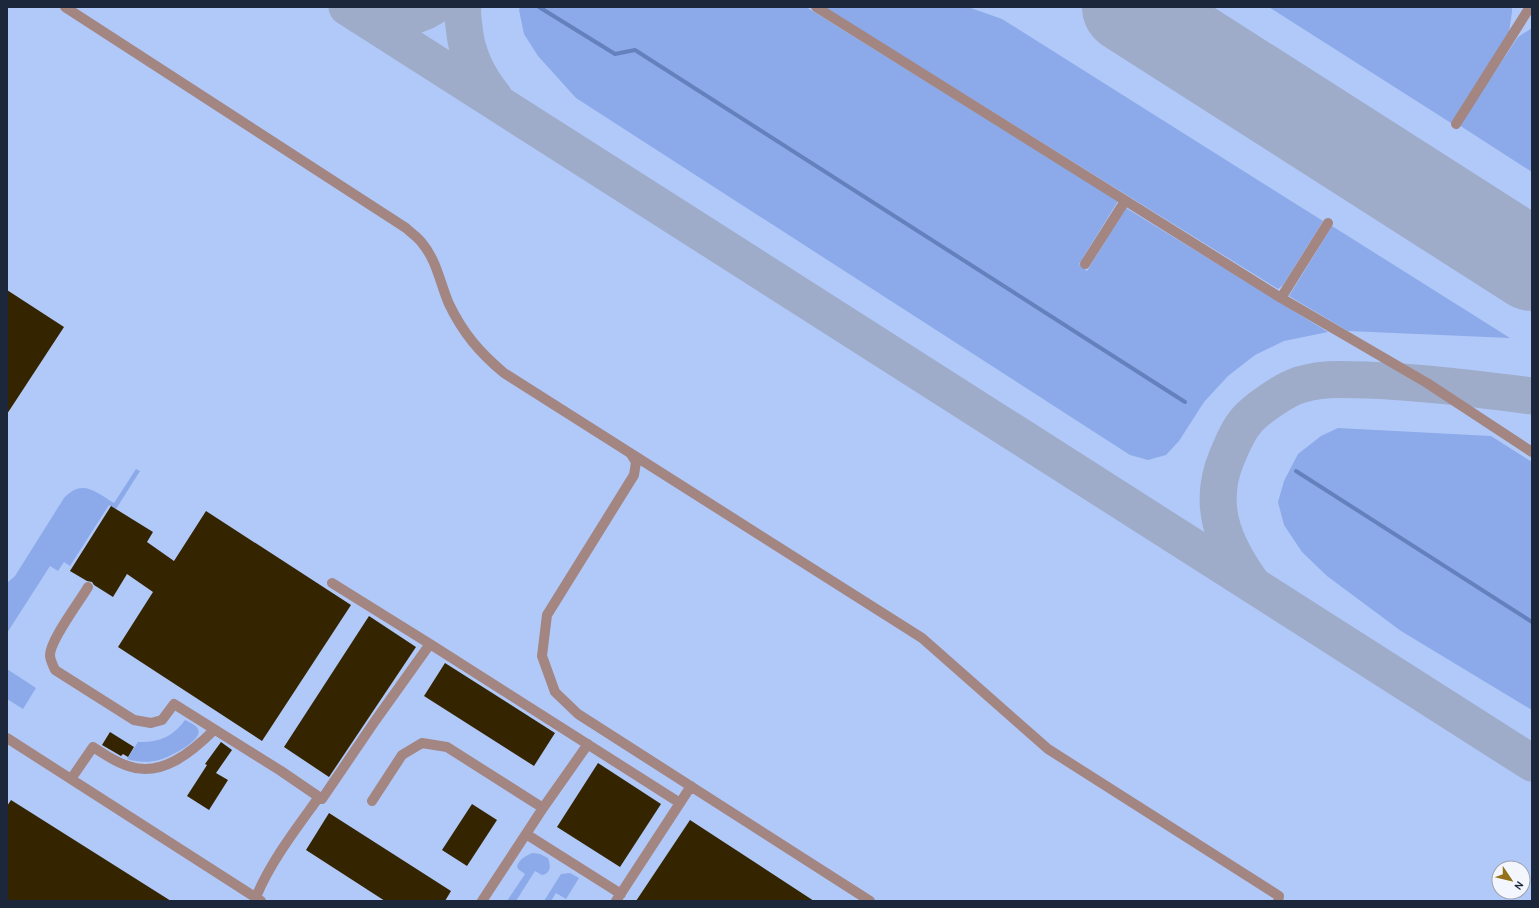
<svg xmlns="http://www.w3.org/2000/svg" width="1539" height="908" font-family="Karla,sans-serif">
<rect width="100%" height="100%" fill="#c5d5f6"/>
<path fill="#b1c9f9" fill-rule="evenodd" d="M 7,7 L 1532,7 L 1532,901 L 7,901 ZM 1499,868 L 1523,868 L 1523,892 L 1499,892 Z"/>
<path fill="#8caae9" d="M 520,7 L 806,7 L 1118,201 L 1079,264 L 1087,271 L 1126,208 L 1328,332 L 1284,341 L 1255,355 L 1228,376 L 1204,402 L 1179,441 L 1166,455 L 1148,460 L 1130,455 L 576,98 L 538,56 L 524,34 L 519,10 Z
M 824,7 L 968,7 L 1002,19 L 1323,221 L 1283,285 L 1278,289 Z
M 1269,7 L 1512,7 L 1512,12 L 1509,32 L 1451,123 Z
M 1532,28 L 1532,172 L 1459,125 L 1518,37 Z
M 1332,226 L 1510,338 L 1348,331 L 1289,296 Z
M 1338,428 L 1491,436 L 1532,462 L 1532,710 L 1401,631 L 1327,576 L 1302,552 L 1284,525 L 1278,502 L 1284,481 L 1298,454 L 1321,436 Z
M 136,469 L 140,471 L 116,509 L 109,505 L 70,566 L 64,562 L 58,571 L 50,566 L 7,633 L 7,583 L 15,576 L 64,498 C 82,478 96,492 114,503 Z
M 7,669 L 36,688 L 23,709 L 7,699 Z
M 185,720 C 189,722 196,725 198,729 C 204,741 167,758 159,760 C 148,763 137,762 127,759 L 138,742 C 158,743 173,737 185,720 Z
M 533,853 L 540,854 L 548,858 C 551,866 551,873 542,875 L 535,871 L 516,901 L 507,901 L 525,874 L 518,869 L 517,866 C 520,859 526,855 533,853 Z
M 570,873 L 579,878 L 566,899 L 556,893 L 551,901 L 544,901 L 561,874 Z"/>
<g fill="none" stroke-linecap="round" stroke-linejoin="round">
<path stroke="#6480bd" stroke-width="4" d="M 539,7 L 615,54 L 635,50 L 1185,402
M 1296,471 L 1532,622"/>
<path stroke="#9eacca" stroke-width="37" d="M 347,7 L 1532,763
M 463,7 C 462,13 463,20 464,26 C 466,54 477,76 494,97
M 361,16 C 387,18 409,22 433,7
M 1251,582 C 1223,543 1207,504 1227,457 C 1232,445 1238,430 1247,420 C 1255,410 1282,392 1294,387 C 1316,378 1342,379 1366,380 C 1422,382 1477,389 1532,396"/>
<path stroke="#9eacca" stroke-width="92" d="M 1128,7 L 1532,265"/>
</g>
<path fill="#352400" d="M 7,290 L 64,327 L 7,414 Z
M 111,506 L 153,532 L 147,542 L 174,561 L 206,511 L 351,605 L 262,741 L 118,647 L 153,592 L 127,574 L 113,597 L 94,585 L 92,582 L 87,581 L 70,571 Z
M 369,616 L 416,647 L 329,777 L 284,747 Z
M 445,663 L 555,733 L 534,766 L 424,696 Z
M 110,732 L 134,747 L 128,757 L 123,754 L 121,756 L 102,745 Z
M 221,742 L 232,750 L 216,773 L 228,780 L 209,810 L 187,796 L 207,765 L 205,764 Z
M 598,763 L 661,804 L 620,867 L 557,827 Z
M 11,800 L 171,901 L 7,901 L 7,806 Z
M 472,804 L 497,820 L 467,866 L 442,850 Z
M 329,813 L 451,891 L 445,901 L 385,901 L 306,850 Z
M 690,820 L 814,901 L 636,901 Z"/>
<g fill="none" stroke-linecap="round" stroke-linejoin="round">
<path stroke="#a38582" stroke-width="10" d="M 65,7 L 406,228 C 411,233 418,237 422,243 C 437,261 440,283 449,304 C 463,333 479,352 504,373 L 922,638 L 1048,749 L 1279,896 L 1278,901
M 816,7 L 1281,298 L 1427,383 L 1532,452
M 1456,124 L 1530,7
M 1085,264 L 1125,201
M 1281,298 L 1328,223
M 631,454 L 636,462 L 634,475 L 547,615 L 542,656 L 555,692 L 578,714 L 870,901
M 332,583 L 430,644
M 88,587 C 80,601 50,640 50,655 C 50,660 53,665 55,670 L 134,720 L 151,723 L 162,720 L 174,704 L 281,771 L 322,799 L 375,721 L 430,644 L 680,803 L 691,786
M 7,738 L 261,901
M 71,779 L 93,747 C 104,754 115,762 128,766 C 161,778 192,752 214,730
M 372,801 L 402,755 L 422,743 L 447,747 L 543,808
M 526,834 L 621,894
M 256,897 C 271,861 296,829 319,797
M 482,901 L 543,808 L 588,744
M 616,901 L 680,803"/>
</g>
<rect width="1539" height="908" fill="none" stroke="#1d273b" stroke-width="16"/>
<g transform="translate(1511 880) rotate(125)"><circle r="19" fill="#f3f6fc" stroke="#9da3af"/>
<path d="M0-3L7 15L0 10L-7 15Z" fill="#947018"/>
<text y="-6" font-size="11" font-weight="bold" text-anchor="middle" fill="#1d273b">N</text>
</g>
</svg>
